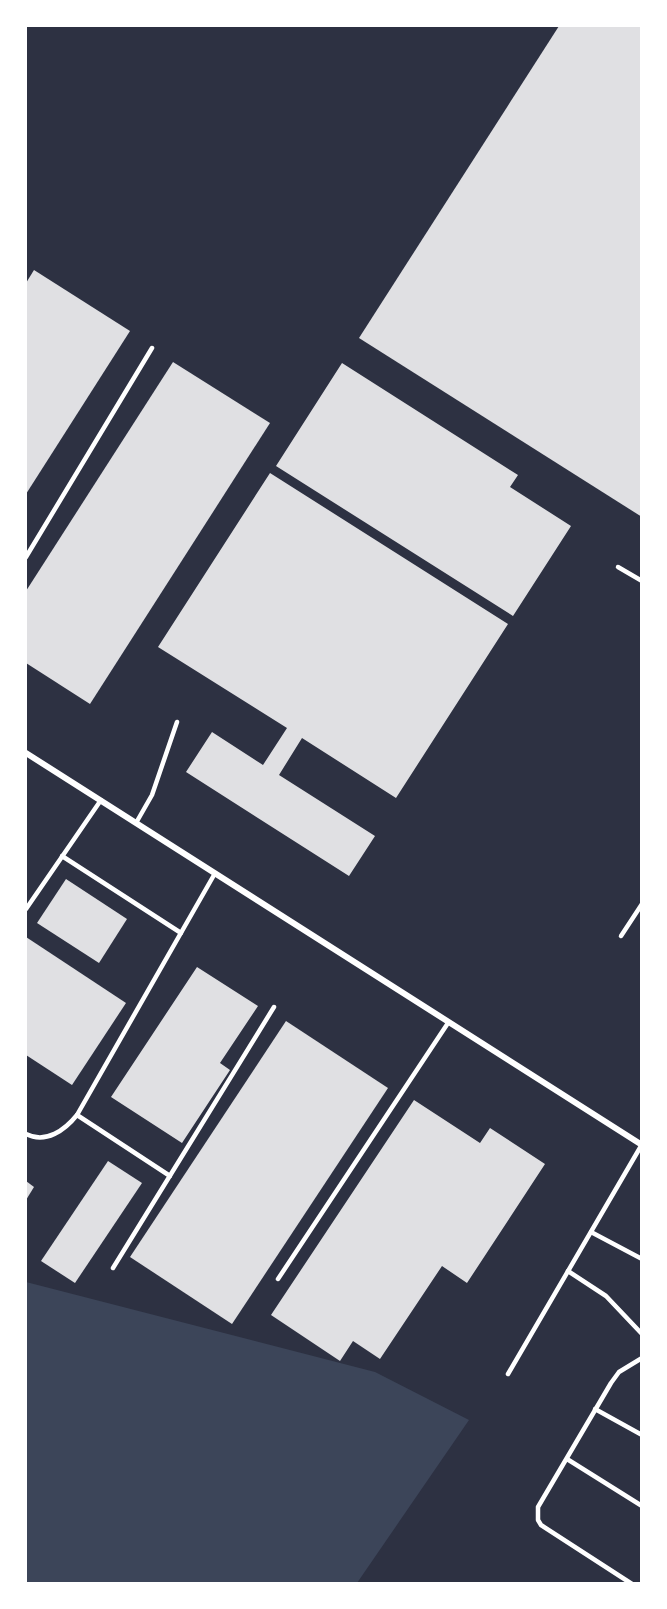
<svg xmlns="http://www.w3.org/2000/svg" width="667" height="1609" viewBox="0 0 667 1609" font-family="'PT Sans',sans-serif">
<rect width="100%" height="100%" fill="#2d3142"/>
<path fill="#3c4559" d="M26,1282l349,90 94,48 -112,163h-331z"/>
<g fill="#e0e0e3">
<path d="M559,26h83v491l-283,-179z"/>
<path d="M34,270l96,61 -104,163v-211z"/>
<path d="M173,362l97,61 -180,281 -64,-41v-72z"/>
<path d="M342,363l176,112 -8,12 61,39 -58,90 -237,-150z"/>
<path d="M270,473l238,151 -112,174 -94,-60 -23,37 96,61 -26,40 -163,-104 26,-40 51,33 24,-37 -129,-81z"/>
<path d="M66,879l61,40 -28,44 -62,-40z"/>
<path d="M26,937l100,66 -54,82 -46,-30z"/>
<path d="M197,967l61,39 -38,57 10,7 -48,73 -71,-46z"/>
<path d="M286,1021l102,67 -156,236 -102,-67z"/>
<path d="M414,1100l66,43 10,-15 55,36 -78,119 -25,-17 -62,93 -27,-18 -13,20 -69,-46z"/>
<path d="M108,1161l34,22 -67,100 -34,-22z"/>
<path d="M26,1181l8,6 -8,13z"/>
</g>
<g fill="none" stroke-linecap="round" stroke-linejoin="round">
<g stroke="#fff" stroke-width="4.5">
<path d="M26,557l126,-209"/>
<path d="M618,567l24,14"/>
<path d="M136,823l16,-28 25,-73"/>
<path d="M62,856l119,77"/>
<path d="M26,909l75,-109"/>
<path d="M621,936l21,-32"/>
<path d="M77,1115l93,61"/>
<path d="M26,1134c20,10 39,-4 51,-19l137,-240"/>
<path d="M591,1232l51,27"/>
<path d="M113,1268l161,-261"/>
<path d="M568,1271l38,25 36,38"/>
<path d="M278,1279l170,-256"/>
<path d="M508,1374l133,-228"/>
<path d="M595,1409l47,26"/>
<path d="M567,1459l75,47"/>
<path d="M632,1584l-91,-59 -3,-5v-13l73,-124 8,-11 23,-14"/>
</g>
<path stroke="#fff" stroke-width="6" d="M26,753l616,392"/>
</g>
<rect width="667" height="1609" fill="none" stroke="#ffffff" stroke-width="54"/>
</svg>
